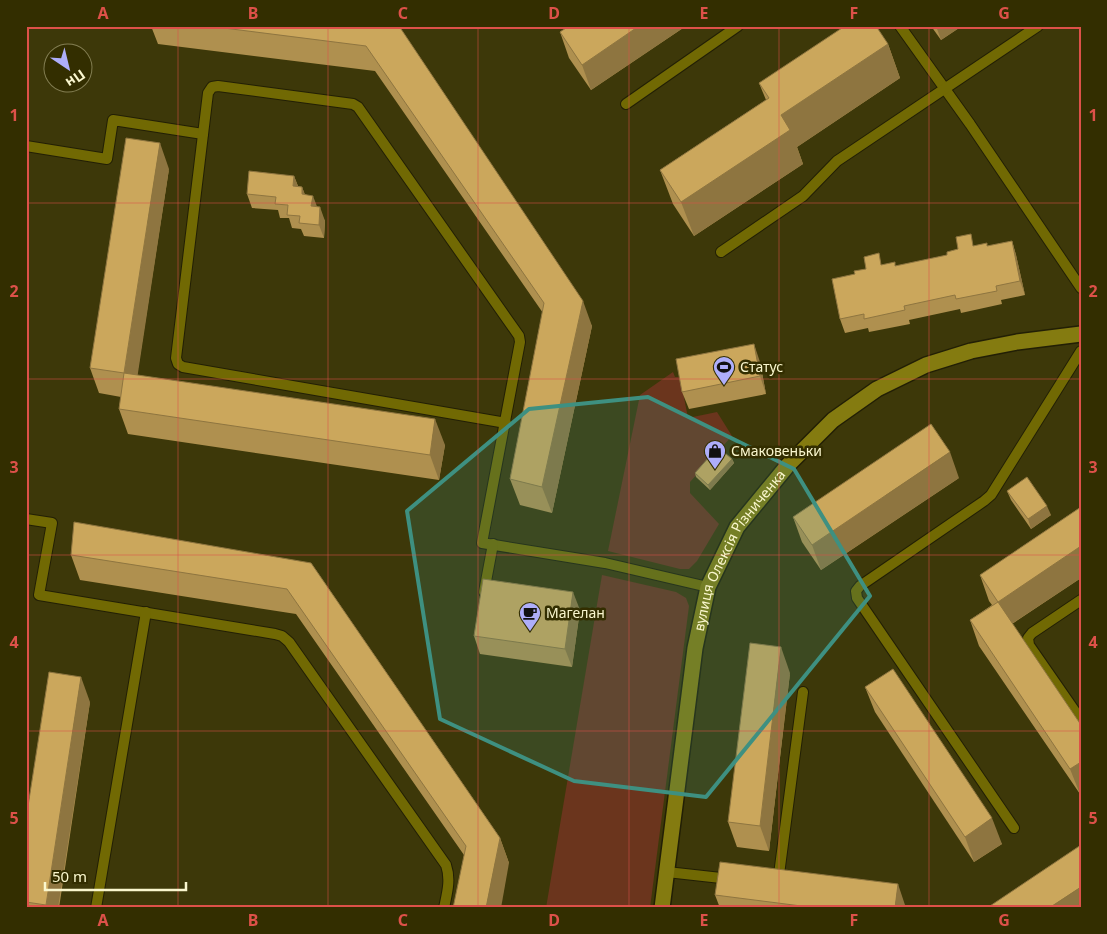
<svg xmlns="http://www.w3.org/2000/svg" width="1107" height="934" viewBox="0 0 1107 934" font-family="'Noto Sans',sans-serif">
<rect width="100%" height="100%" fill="#3d3809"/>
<g fill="#6b351d">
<path d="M673,372l2,5h5l8,41 29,-6 15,24 -42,46v11l29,31 -22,37 -8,8h-9l-72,-18 32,-156z"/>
<path d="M602,575l74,17 10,6 3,8 -39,302h-104z"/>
</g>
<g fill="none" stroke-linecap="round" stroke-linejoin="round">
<g stroke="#221f05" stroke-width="12">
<g id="lane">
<path d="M900,26l70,98 111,164"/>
<path d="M626,104l112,-78"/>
<path d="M26,146l81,13 6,-39 90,14"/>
<path d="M721,252l82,-56 34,-35 201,-135"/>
<path d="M506,423l-323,-56 -5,-3 -2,-6 32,-265 4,-6 6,-1 135,18 5,3 161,229 1,6 -38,201 123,20 103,24"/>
<path d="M26,519l26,4 -13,72 236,39 7,2 7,6 157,223c5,15 1,28 -2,43"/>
<path d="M484,592l9,-48"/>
<path d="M1081,600l-49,33 -4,5 1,7 52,75"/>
<path d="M1014,828l-157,-230 -1,-7 4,-5 124,-85 7,-6 90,-144"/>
<path d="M667,872l63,7"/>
<path d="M778,882l25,-190"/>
<path d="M96,908l50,-296"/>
</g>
</g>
<g stroke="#221f05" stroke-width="18">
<g id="secondary">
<path id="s1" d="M662,908l33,-260 13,-61 29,-60 51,-62 45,-45 44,-31 49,-24 45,-14 46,-9 64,-8"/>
</g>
</g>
<use href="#lane" stroke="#716903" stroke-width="10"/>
<use href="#secondary" stroke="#847b10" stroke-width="15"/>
</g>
<g fill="#af904f">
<path d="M151,26h248l193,300 -40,187 -32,-8 -10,-26 33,-166 -168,-242 -217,-27z"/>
<path d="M569,26h117l-95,64 -22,-32 -9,-26z"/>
<path d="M931,26h31l-21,14z"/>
<path d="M888,44l12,34 -103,69 6,17 -109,72 -21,-32 -13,-34 106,-70 -7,-17z"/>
<path d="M169,169l-32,206 308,70 -6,35 -311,-46 -9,-25 2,-12 -22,-4 -9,-25z"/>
<path d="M294,176l4,10 4,1 3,8 12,12 8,14 -1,17 -20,-2 -3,-7 -9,-1 -3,-10h-9l-2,-8 -26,-2 -5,-14z"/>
<path d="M1012,241l4,14 9,40 -24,5 1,4 -41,9 -1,-4 -51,11 1,4 -41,8 -1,-4 -23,5 -5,-14 15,-45 28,-9 13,1 51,-11 28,-9h13z"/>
<path d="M760,362l6,32 -77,15 -7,-17z"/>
<path d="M732,459l2,4 -24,27 -14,-13 -1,-4z"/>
<path d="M959,478l-138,92 -19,-28 -9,-25z"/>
<path d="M1007,491l44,24 -20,14 -20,-29z"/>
<path d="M1081,507v71l-69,46 69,101 -1,69 -101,-148 -9,-26 22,-15 -3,-4 -9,-26z"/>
<path d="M71,555l240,8 189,275 9,25 -45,-8 -168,-241 -216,-34z"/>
<path d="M580,610l-8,57 -92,-13 -6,-18z"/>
<path d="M790,673l-21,178 -32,-4 -9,-25z"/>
<path d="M865,687l137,157 -28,18 -99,-150z"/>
<path d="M90,702l-31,206h-33v-89z"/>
<path d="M715,895l191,13h-186z"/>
</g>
<g fill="#8e7540">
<path d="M639,26h47l-95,64 -9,-25z"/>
<path d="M936,26h26l-21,14z"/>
<path d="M888,44l12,34 -103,69 6,17 -109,72 -13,-34 100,-87z"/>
<path d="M160,143l9,26 -35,230 -10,-26z"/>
<path d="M294,176l5,13 -6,-3z"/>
<path d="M302,187l5,13 -5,-6z"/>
<path d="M313,196l5,13 -7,-3z"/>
<path d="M320,207l5,14 -1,17 -5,-13z"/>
<path d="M1012,241l4,14 9,40 -5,-14z"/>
<path d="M583,301l9,25 -40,187 -10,-26z"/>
<path d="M754,344l6,18 6,32 -6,-18z"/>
<path d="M435,419l10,26 -6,35 -9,-25z"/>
<path d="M950,452l9,26 -138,92 -9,-25z"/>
<path d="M732,459l2,4 -24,27 -2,-5z"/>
<path d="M1047,506l4,9 -20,14 -3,-10z"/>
<path d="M1081,546v32l-74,49 -9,-25z"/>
<path d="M573,592l7,18 -8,57 -7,-18z"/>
<path d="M781,647l9,26 -21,178 -9,-25z"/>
<path d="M81,677l9,25 -32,206h-11l-1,-3z"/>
<path d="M1081,762v31l-1,1 -10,-25z"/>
<path d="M992,818l10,26 -28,18 -9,-25z"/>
<path d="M500,838l9,25 -8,45h-15z"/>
<path d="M898,884l8,24h-11z"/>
<path d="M1081,887v21h-32z"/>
</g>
<g fill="#cba75c" stroke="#8e7540">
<path d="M208,26h191l184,275 -41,186 -32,-8 34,-176 -178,-257z"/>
<path d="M569,26h70l-57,39 -22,-33z"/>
<path d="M845,26h31l12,18 -107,71 9,15 -109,72 -21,-32 109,-72 -10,-15z"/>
<path d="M126,138l34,5 -36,230 -34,-5z"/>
<path d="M249,171l45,5 -1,10 9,1v7l11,2 -2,10 9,1 -1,18 -20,-2 1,-7 -13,-1 1,-10 -13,-1 1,-7 -29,-3z"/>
<path d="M971,234l2,12 14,-3v3l25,-5 8,40 -24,5 1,5 -41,8 -1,-4 -51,11 1,4 -41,9v-5l-24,5 -8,-40 23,-5 -1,-3 12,-2 -2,-12 15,-4 2,12 14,-3v4l52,-11v-3l11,-3 -2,-12z"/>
<path d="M754,344l6,32 -78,16 -6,-33z"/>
<path d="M124,373l311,46 -5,36 -311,-46z"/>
<path d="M931,424l19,28 -138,93 -19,-28z"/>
<path d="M718,447l14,12 -24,26 -13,-12z"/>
<path d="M1027,477l20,29 -19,13 -21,-28z"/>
<path d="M1081,507v39l-83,56 -18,-27z"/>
<path d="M74,522l237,41 189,275 -14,70h-33l13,-62 -179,-257 -216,-34z"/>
<path d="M483,579l90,13 -8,57 -91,-13z"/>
<path d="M998,602l83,123v37l-11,7 -100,-149z"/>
<path d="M750,643l31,4 -21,179 -32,-4z"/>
<path d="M893,669l99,149 -27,19 -100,-150z"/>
<path d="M49,672l32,5 -35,228 -20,-3v-83z"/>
<path d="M1081,845v42l-32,21h-62z"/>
<path d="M720,862l178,22 -3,24h-78l-102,-13z"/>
</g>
<path fill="#3e9081" fill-opacity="0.2" stroke="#3e9081" stroke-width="4" stroke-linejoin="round" d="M648,397l146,72 76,127 -164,201 -132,-16 -134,-62 -33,-208 122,-102z"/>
<path fill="none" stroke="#dd5149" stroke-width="1" stroke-opacity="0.55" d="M178,26v882M328,26v882M478,26v882M629,26v882M779,26v882M929,26v882M26,203h1055M26,379h1055M26,555h1055M26,731h1055"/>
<defs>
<g id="stadium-pin" transform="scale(1.125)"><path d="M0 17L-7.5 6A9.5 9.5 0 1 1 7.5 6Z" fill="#aeaefa" stroke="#332e00"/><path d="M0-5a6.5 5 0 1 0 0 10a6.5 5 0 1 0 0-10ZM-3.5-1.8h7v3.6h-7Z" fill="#111"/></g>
<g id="shop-pin" transform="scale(1.125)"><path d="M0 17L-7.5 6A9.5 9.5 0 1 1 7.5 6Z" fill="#aeaefa" stroke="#332e00"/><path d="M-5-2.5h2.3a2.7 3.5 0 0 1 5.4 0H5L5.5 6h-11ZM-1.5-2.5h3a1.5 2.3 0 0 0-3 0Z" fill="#111"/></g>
<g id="cafe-pin" transform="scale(1.125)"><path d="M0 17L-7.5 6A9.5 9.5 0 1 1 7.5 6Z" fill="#aeaefa" stroke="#332e00"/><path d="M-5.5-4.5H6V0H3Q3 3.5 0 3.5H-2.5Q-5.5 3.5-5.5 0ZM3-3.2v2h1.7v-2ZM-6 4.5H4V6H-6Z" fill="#111"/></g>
</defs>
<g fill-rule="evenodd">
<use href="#stadium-pin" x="724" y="367"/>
<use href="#shop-pin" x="715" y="451"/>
<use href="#cafe-pin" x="530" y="613"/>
</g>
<g text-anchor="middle" stroke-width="5" stroke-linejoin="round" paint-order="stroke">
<g font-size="14" fill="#faf7ce" stroke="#332e00" text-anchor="start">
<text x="740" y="372">Статус</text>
<text x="731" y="456">Смаковеньки</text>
<text x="546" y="618">Магелан</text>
</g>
<g font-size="14" fill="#faf7ce" stroke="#332e00">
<text dy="5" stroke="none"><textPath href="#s1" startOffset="371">вулиця Олексія Різниченка</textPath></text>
</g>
</g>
<rect width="1107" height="934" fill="none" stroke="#332e00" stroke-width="55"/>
<g transform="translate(68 68) rotate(145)"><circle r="24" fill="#332e00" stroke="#837e52"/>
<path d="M0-4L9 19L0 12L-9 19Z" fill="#aeaefa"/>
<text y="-8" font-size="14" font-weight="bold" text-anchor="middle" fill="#faf7ce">Пн</text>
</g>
<path d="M45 882v8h141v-8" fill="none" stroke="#faf7ce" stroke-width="2.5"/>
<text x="52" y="882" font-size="15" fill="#faf7ce" stroke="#332e00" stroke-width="4" paint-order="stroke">50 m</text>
<rect x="28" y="28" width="1052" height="878" fill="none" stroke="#dd5149" stroke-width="2"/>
<g font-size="16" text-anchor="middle" font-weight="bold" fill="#dd5149">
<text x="103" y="19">A</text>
<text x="253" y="19">B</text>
<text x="403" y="19">C</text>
<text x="554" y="19">D</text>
<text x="704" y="19">E</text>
<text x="854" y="19">F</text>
<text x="1004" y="19">G</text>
<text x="14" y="121">1</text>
<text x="1093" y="121">1</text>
<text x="14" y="297">2</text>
<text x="1093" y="297">2</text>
<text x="14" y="473">3</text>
<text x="1093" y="473">3</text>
<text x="14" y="648">4</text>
<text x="1093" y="648">4</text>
<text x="14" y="824">5</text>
<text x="1093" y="824">5</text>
<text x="103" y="926">A</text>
<text x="253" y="926">B</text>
<text x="403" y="926">C</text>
<text x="554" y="926">D</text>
<text x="704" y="926">E</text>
<text x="854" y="926">F</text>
<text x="1004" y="926">G</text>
</g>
</svg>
